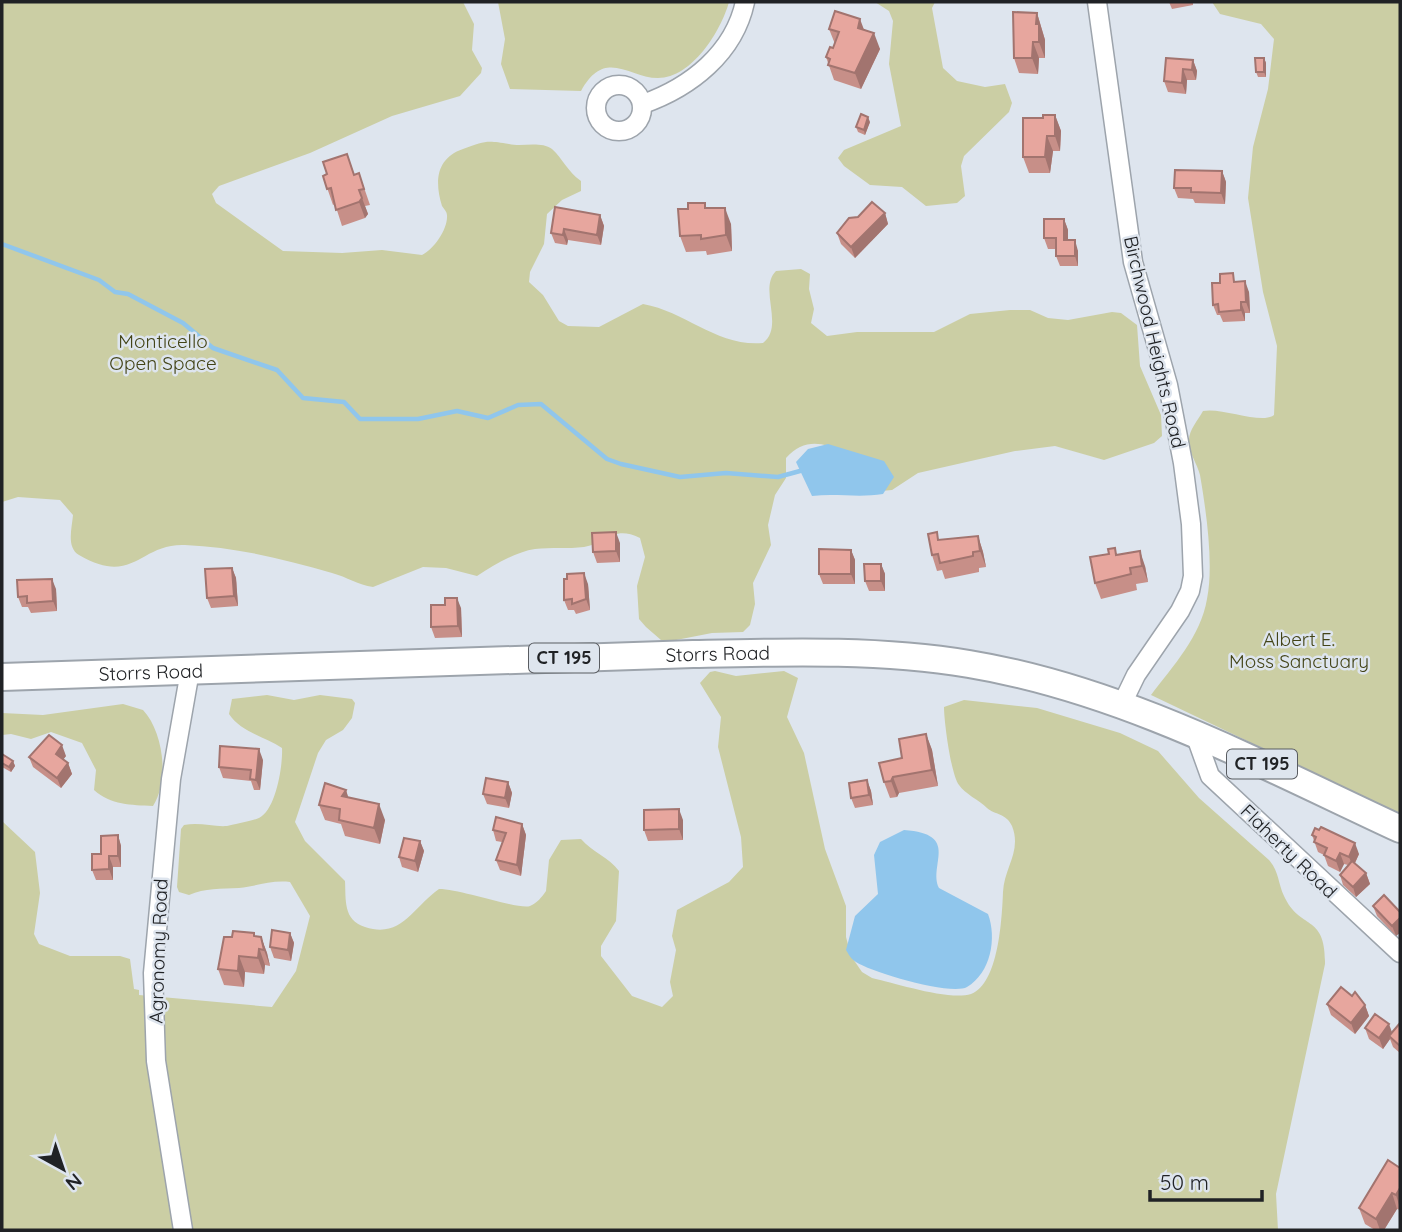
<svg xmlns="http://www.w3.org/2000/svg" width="1402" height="1232" viewBox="0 0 1402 1232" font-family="Quicksand,sans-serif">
<rect width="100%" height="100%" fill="#dee5ee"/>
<g fill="#cbcea4">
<path d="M2,2h461l11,22 -2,26 10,18 -1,5 -21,23 -68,20 -82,37 -91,33 -7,8 4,9 67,48 59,2 40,-3 40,5c12,-6 26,-26 25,-40 0,-3 -3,-6 -5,-9 -8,-26 -5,-48 21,-57 22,-8 23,-9 46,-5 13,3 32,-3 43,5 11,10 15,22 29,32v10l-19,9 -15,14 -3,30 -14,28 -1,10 14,13 16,26 9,5 31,1 44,-23c44,8 74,43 120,39 22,-17 -5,-54 13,-72l25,-2 9,5 -1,15 5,20 -3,14 16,13 30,-4h77l36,-18 40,-4h20l18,8 20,2 44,-8 9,1 16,12 3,41 21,49 1,21 -8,7 -50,17 -49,-14 -40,5 -97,22 -26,17 -11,1 -12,-27c-28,-13 -58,-35 -83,-6v20l-11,17 -7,30 3,20 -18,38 2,21 -5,21 -7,7 -31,1 -41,8 -10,-1 -15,-13 -7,-8 -2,-33 8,-29 -5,-19c-27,-13 -32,5 -56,9 -16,2 -33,0 -49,2 -20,3 -41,16 -58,27l-31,-8 -23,-1 -50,20c-15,-2 -26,-10 -41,-14 -48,-14 -97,-26 -147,-28 -46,-2 -51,42 -106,10 -13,-8 -7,-27 -6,-40l-13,-15 -42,-3 -16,5z"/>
<path d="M498,2h231c-8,29 -37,76 -71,76 -29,0 -53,-31 -77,13l-71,-2 -9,-25 4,-25z"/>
<path d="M875,2h60l-3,6 11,60 14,13 28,6 20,-3 7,19 -3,9 -45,44 -3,10 4,30 -8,7 -31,3 -24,-19 -32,-2 -26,-19 -6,-8 6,-8 57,-24 -12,-62 4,-43 -4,-10z"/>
<path d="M1212,2h188v812l-249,-119c22,-29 50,-59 56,-96 7,-35 -1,-89 -7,-124 -3,-12 -12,-23 -11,-35 0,-10 9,-20 14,-29 19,-4 59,14 71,4l3,-69 -14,-54 -15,-94 5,-51 15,-58 6,-50 -13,-15 -41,-10z"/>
<path d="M715,671l21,5 48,-5 14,7 -11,39 17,36 21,96 21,57v31l5,19 11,16 10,6c23,5 77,23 99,16 28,-10 31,-77 32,-102 1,-24 19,-41 9,-66 -6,-13 -17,-11 -25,-18 -8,-8 -22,-14 -28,-23 -8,-10 -15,-64 -15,-78l20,-7 73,8 83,25 38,18 41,47 70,62c10,11 9,23 15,36 16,35 42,17 41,68l-49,230 2,36h-1276v-409l33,31 5,41 -6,41 5,10 31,12h50l10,3 4,30 5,1v5l133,12 24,-36 14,-55 -20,-34c-19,-2 -32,4 -51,6 -18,1 -34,0 -50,7l-10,-3 -2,-5 4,-58 3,-4c16,-3 29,2 43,1 5,-1 28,-6 32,-8 17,-8 24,-53 23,-70 -17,-11 -41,-16 -53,-34l3,-15 35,-4 27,5 26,-5 32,4 3,4 -3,15 -9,12 -17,10 -8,13 -23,69 10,19 40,40c1,19 -2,39 20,46 37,12 48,-20 74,-38 22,0 80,21 91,17 7,-3 12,-9 16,-15l3,-31 12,-20 20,-1c11,13 28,18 38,32l-3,50 -15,25v10l31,40 30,11 11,-11 -3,-14 6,-32 -4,-14 5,-26 52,-28 14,-15 -2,-30 -23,-90 3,-30 -21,-34 10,-11z"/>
<path d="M123,704l20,6c20,21 27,70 10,96 -22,-1 -42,-1 -59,-16l2,-20 -14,-27 -31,-11 -20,7 -20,-5 -9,1v-22l41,2z"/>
</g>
<g fill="#90c6ec">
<path d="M828,444l56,17 10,16 -11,17c-25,4 -47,-1 -71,2l-16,-34 12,-13z"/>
<path d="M904,830c57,4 24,35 35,58l49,26c9,24 3,59 -21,73 -16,9 -96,-15 -111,-25 -5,-3 -7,-7 -10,-12l9,-34 23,-22 -4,-39 6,-13z"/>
</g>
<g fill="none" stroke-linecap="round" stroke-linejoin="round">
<path stroke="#90c6ec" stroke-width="4.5" d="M2,244l97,36 16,12 13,2 55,29 30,25 64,22 26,28 41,4 16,17h58l39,-8 31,7 30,-13 23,-1 66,55 14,5 59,13 46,-4 52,4 22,-6"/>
<g stroke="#9da4ac" stroke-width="21">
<g id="street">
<path d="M1097,2l36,260 35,123 15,78 8,61 2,52 -3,15 -10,20 -44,64 -15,31"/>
<circle cx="619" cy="108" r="23"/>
<path d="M643,104c48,-17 91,-51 102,-102"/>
<path d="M1196,737l14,39 190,177"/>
<path d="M183,1230l-27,-169 -3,-88 18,-194 19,-108"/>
</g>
</g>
<g stroke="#9da4ac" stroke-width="30">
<g id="primary">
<path id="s1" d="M2,677l691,-23c92,-2 185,-5 276,10 152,25 293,101 431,165"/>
</g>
</g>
<use href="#street" stroke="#fff" stroke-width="18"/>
<use href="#primary" stroke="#fff" stroke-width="26"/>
</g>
<g fill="#c78f88">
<path d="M1169,2h24v3l-21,4z"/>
<path d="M1037,13l8,27v18h-6l-1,16 -19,-1 -5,-15z"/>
<path d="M829,29l35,1 16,19 -19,40 -27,-9 -8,-23 7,-9 2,-4z"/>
<path d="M1264,58l2,5v14h-8l-2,-5z"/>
<path d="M1193,60l4,11 -1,9h-9l-1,14 -18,-2 -4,-11z"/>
<path d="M1055,115l6,16 -1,20h-7l-3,22h-21l-6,-16 20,-39z"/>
<path d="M870,122l-5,13 -7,-3 -2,-5z"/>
<path d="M1222,171l4,11 -1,22 -30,-1 -2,-4 -15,-1 -4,-10z"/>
<path d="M359,173l11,32 -5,1 3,8 -3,4 -23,8 -7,-22 -2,1 -10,-29 31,-1z"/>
<path d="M707,208l24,16 1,27 -25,4 -1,-4 -20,1 -6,-16z"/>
<path d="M885,213l3,11 -33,34 -14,-14 -4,-11z"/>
<path d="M600,215l4,11 -3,19 -33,-5 -1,5 -12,-2 -4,-10z"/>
<path d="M1064,219l4,11v10l10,11v15h-18l-4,-10v-7h-8l-4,-11z"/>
<path d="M1236,282l13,10 1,21h-5v8l-22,1 -3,-7h-3l-4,-10 7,-22z"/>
<path d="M978,536l5,16 3,15 -7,1v4l-34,7 -3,-9 -5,1 -5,-16 7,-15z"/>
<path d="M620,543v19l-23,1 -4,-11z"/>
<path d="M851,550l4,10v24h-32l-4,-10z"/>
<path d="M1117,555l28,11 3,16 -12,2 1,6 -36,9 -6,-16z"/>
<path d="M881,564l4,10v17h-16l-4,-10z"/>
<path d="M232,568l4,10 2,28 -27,2 -4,-10z"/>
<path d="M588,584l2,26 -14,4 -2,-4h-6l-4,-10z"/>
<path d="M56,589l1,22 -26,2 -3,-6h-6l-4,-10z"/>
<path d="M461,608l1,29 -27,1 -4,-11z"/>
<path d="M926,734l6,16 6,36 -39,7 -2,4 -7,1 -6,-16 18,-24z"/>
<path d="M2,754l11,7 2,5 -4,6 -9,-5z"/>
<path d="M66,756l-3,3 5,4 4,11 -11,14 -28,-21 -4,-10z"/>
<path d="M263,760l-3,30h-6l-3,-9 -28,-3 -4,-11z"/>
<path d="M867,780l4,11 2,14 -18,3 -4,-10z"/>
<path d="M508,782l4,11 -3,15 -22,-4 -4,-10z"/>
<path d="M346,790l2,8 37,22 -5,24 -35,-8 -4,-12 -16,-4 -6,-15z"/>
<path d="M683,820v20l-35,1 -4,-11z"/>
<path d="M522,824l4,11 -5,41 -21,-6 -4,-10 6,-18 -6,-1 -3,-11z"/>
<path d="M118,835l3,11v21h-8v13h-17l-4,-10 9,-16z"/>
<path d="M1312,835l47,19 -4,9 11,10 4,11 -14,13 -13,-12 -3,-10 8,-10 -4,-1 -4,8 -12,-6 -4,-11 -6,-3z"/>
<path d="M420,841l4,10 -6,21 -16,-5 -3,-10z"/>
<path d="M1384,895l12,41 -19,-20 -4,-10z"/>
<path d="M254,933l1,3 6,1 6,16 3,13 -5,-1 -1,9 -19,-2 -1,15 -20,-2 -6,-16 14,-32z"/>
<path d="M290,933l4,10 -3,18 -17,-3 -4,-11z"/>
<path d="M1327,1004l38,1 4,11 -14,18 -24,-19z"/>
<path d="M1400,1023v30l-7,-6 -3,-8 -7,10 -14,-10 -4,-11 27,5z"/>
<path d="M1400,1168v42l-3,-1 -13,21h-9l-10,-6 -6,-16z"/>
</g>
<g fill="#a2746f">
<path d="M1037,13l8,27v18l-6,-16 -3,-18z"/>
<path d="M860,19l6,16 -8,-7z"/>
<path d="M874,33l6,16 -19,40 -6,-16z"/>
<path d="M1033,42l6,16 -1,16 -6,-16z"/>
<path d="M1264,58l2,5v14l-2,-5z"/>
<path d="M1193,60l4,11 -1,9 -4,-10z"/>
<path d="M1183,69l4,11 -1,14 -4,-11z"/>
<path d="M1055,115l6,16 -1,20 -5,-15z"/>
<path d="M868,117l2,5 -5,13 -1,-5z"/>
<path d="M1047,136l6,15 -3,22 -5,-16z"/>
<path d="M1222,171l4,11 -1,22 -4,-11z"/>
<path d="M359,190l9,24 -3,4 -6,-16z"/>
<path d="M725,208l6,16 1,27 -6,-16z"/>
<path d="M885,213l3,11 -33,34 -4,-11z"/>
<path d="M600,215l4,11 -3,19 -4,-10z"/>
<path d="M1064,219l4,11v21l-4,-11z"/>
<path d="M564,229l4,11 -1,5 -4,-10z"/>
<path d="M1075,240l3,11v15l-3,-10z"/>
<path d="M1245,281l4,11 1,21 -4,-11z"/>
<path d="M1241,302l4,11v8l-4,-11z"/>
<path d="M616,532l4,11v19l-4,-11z"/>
<path d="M978,536l5,16 3,15 -6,-16z"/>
<path d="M851,550l4,10v24l-4,-10z"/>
<path d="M1140,551l5,15 3,16 -6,-16z"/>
<path d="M881,564l4,10v17l-4,-10z"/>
<path d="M232,568l4,10 2,28 -4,-10z"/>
<path d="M584,573l4,11 2,26 -4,-11z"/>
<path d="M52,579l4,10 1,22 -4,-10z"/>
<path d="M457,598l4,10 1,29 -4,-11z"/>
<path d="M926,734l6,16 6,36 -6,-16z"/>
<path d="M62,745l4,11 -6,8 -4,-10z"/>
<path d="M259,749l4,11 -3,30 -4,-10z"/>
<path d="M13,761l2,5 -4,6 -2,-5z"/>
<path d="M68,763l4,11 -11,14 -4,-10z"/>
<path d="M893,777l6,16 -2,4 -6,-16z"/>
<path d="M867,780l4,11 2,14 -4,-10z"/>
<path d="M508,782l4,11 -3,15 -4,-10z"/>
<path d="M346,790l5,16 -9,-10z"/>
<path d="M379,804l6,16 -5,24 -6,-16z"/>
<path d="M679,809l4,11v20l-4,-11z"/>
<path d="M522,824l4,11 -5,41 -4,-11z"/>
<path d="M118,835l3,11v21l-3,-11z"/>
<path d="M420,841l4,10 -6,21 -3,-11z"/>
<path d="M1355,843l4,11 -6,13 -4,-10z"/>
<path d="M1340,853l4,11 -4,8 -4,-11z"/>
<path d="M109,856l4,11v13l-4,-11z"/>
<path d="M1366,873l4,11 -14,13 -3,-10z"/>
<path d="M1400,918v15l-4,3 -4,-10z"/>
<path d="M254,933l11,32 -1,9 -6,-16z"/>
<path d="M290,933l4,10 -3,18 -3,-11z"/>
<path d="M261,937l6,16 3,13 -6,-16z"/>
<path d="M239,956l6,16 -1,15 -6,-16z"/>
<path d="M1365,1005l4,11 -14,18 -4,-11z"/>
<path d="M1389,1024l4,11 -4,1 1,3 -7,10 -4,-11z"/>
<path d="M1400,1188v20l-4,-13z"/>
<path d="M1392,1193l5,16 -13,21h-4l-4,-11z"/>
</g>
<g fill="#e7a69e" stroke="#a2746f" stroke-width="2">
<path d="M835,11l25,8 -2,9 16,5 -19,40 -27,-8 2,-6 -4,-2 4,-10 3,1 6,-16 -10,-3z"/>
<path d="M1013,12l24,1 -1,11h3v18h-6l-1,16h-18z"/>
<path d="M1166,58l27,2 -1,10 -9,-1 -1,14 -18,-2z"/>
<path d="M1255,58h9v14h-8z"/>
<path d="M861,114l7,3 -4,13 -8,-3z"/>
<path d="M1043,115h12v21h-8l-2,21h-22v-39h20z"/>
<path d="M347,154l7,21 5,-2 5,16 -5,1 3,8 -3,4 -23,8 -5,-22 -4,1 -4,-13 4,-2 -4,-12z"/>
<path d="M1175,170l47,1 -1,22 -30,-1v-4h-17z"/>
<path d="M872,202l13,11 -34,34 -14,-14 12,-15 9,-1z"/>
<path d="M688,203h17v5h20l1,27 -25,4v-4l-21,1 -2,-27h10z"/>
<path d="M555,207l45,8 -3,20 -33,-6 -1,6 -12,-2z"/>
<path d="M1044,219h20v21h11v16h-19v-18h-12z"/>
<path d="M1233,273l1,9 11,-1 1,21h-5v8l-22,2 -1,-8 -5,1 -1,-22h8v-9z"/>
<path d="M616,532v19l-23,1 -1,-19z"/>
<path d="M937,532l1,8 40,-4 2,15 -7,1v4l-33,7 -2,-9 -6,1 -4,-21z"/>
<path d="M1115,548l1,7 24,-4 2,15 -12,2 1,6 -36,9 -5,-26 19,-3 -1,-5z"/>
<path d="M819,549l32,1v24h-32z"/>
<path d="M864,564h17v17h-16z"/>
<path d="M232,568l2,28 -27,2 -2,-29z"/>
<path d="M584,573l2,26 -14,5v-5l-8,1v-21h3v-5z"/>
<path d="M52,579l1,22 -26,2v-7l-9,1 -1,-17z"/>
<path d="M445,598h12l1,28 -27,1v-22h14z"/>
<path d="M926,734l6,36 -39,7 -2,4 -7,1 -5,-19 23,-5 -3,-19z"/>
<path d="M49,735l13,10 -6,9 12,9 -11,15 -28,-21z"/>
<path d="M220,746l39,3 -3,31 -6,-1 1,-9 -32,-3z"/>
<path d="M2,754l11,7 -4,6 -7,-4z"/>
<path d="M486,778l22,4 -3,16 -22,-4z"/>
<path d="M867,780l2,15 -18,3 -2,-15z"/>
<path d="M325,783l21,7 -4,6 37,8 -5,24 -35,-8 1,-11 -21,-4z"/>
<path d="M679,809v20l-35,1v-20z"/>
<path d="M496,817l26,7 -5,41 -21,-5 10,-27 -13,-3z"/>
<path d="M1321,827l34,16 -6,14 -9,-4 -4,8 -12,-6 3,-7 -13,-6 2,-5 -4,-2 3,-7 4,2z"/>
<path d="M118,835v21h-9v13l-17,1v-16h9v-18z"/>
<path d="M404,838l16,3 -5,20 -16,-4z"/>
<path d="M1352,861l14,12 -13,14 -13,-12z"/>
<path d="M1384,895l16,17v6l-8,8 -19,-20z"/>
<path d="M272,930l18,3 -2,17 -18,-3z"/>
<path d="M233,931l21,2v3l7,1 3,13 -5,-1 -1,9 -19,-2 -1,15 -20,-2 6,-32h8z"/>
<path d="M1341,987l11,9 3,-4 10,13 -14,18 -24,-19z"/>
<path d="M1375,1014l14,10 -10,14 -14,-10z"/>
<path d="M1400,1023v23l-11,-10z"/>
<path d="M1388,1160l12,8v20l-4,7 -4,-2 -16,26 -17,-11z"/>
</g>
<g text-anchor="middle" stroke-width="5" stroke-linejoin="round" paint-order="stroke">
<g fill="#dee5ee" stroke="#595c61" stroke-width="2">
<rect x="529" y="643.5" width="70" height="29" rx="5"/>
<rect x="1227" y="749.5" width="70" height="29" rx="5"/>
</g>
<g font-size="18" font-weight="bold" fill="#202225">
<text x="564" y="664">CT 195</text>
<text x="1262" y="770">CT 195</text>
</g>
<g font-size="19" fill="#434417" stroke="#dee5ee">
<text x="163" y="348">Monticello<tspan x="163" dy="22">Open Space</tspan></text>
<text x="1299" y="646">Albert E.<tspan x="1299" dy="22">Moss Sanctuary</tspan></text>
</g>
<g font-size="19" fill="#202225" stroke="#dee5ee">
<text transform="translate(1155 342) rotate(77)" y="7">Birchwood Heights Road</text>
<text dy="7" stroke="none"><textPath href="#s1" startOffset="716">Storrs Road</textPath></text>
<text dy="7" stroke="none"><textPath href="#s1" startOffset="149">Storrs Road</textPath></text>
<text transform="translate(1289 851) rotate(44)" y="7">Flaherty Road</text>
<text transform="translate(158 951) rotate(-88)" y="7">Agronomy Road</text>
</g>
</g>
<rect width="1402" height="1232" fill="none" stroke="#202225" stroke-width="7"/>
<g transform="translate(63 1169) rotate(140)" stroke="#dee5ee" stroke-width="5" paint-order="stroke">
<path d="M0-5L12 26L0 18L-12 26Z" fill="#202225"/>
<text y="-10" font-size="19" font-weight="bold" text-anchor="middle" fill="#202225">N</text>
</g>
<path d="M1150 1190v10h112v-10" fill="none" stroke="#202225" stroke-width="3.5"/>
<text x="1160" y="1190" font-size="21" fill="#202225" stroke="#dee5ee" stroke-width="5" paint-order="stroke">50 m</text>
</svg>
